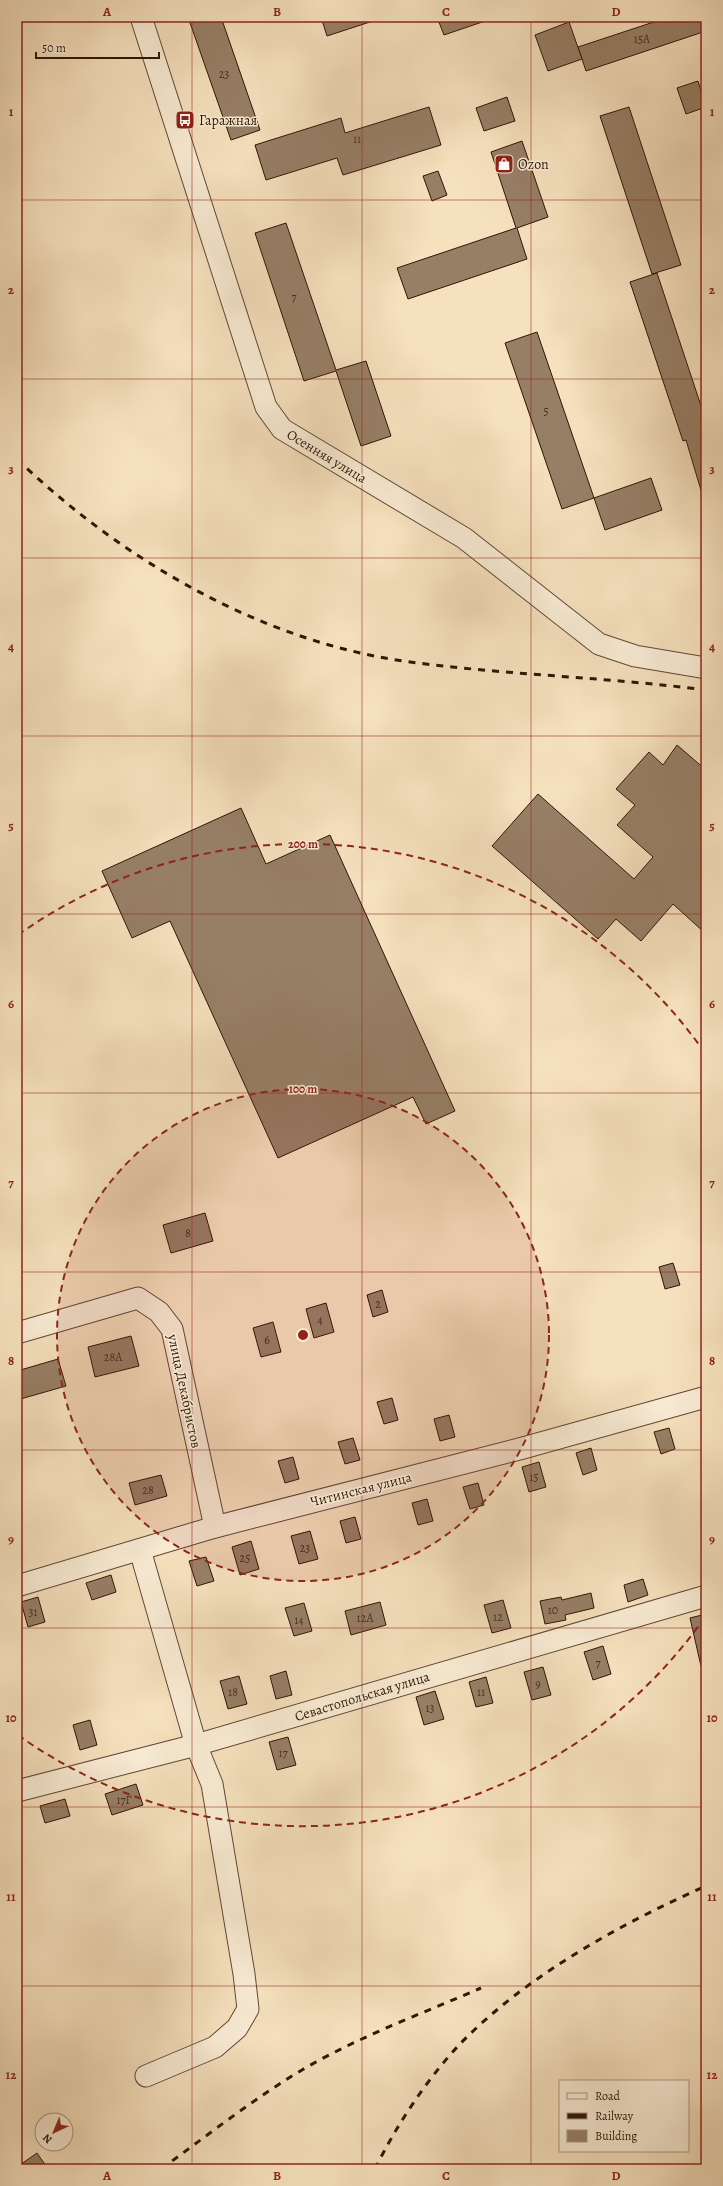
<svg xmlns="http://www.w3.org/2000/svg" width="723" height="2186" viewBox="0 0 723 2186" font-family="Alegreya,serif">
<rect width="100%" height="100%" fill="#f6e1be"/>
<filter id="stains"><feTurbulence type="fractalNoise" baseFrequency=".005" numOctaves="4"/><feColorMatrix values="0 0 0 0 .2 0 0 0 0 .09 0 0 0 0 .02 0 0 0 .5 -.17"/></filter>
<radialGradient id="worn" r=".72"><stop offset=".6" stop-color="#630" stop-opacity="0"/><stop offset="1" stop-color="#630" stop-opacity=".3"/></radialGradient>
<g fill="#977f66" stroke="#301407">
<path d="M188,17h33l39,113 -29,10z"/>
<path d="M321,17h55v3l-49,16z"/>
<path d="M437,17h54v2l-47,16z"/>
<path d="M669,17h37v14l-120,40 -8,-24z"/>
<path d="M569,22l13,37 -34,12 -13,-36z"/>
<path d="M698,81l8,26 -20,7 -9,-26z"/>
<path d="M507,97l8,24 -31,10 -8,-23z"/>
<path d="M429,107l12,38 -98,30 -6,-17 -71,22 -11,-35 86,-27 4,15z"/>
<path d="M629,107l52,158 -29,9 -52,-158z"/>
<path d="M522,141l26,76 -31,11 10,31 -119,40 -11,-31 119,-40 -25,-76z"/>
<path d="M438,171l9,24 -15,6 -9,-25z"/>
<path d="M286,223l50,147 30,-9 25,75 -30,10 -25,-75 -32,10 -49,-148z"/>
<path d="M657,273l49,148v76h-3l-17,-57 -3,1 -53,-159z"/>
<path d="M537,332l57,166 57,-20 11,32 -57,20 -11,-32 -32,11 -57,-166z"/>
<path d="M677,745l29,25v164l-33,-30 -32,37 -25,-22 -18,20 -106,-93 46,-52 96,85 19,-22 -36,-32 18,-20 -19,-16 33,-37 14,13z"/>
<path d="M241,808l25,56 64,-29 125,276 -29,13 -13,-27 -135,61 -108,-237 -38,17 -30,-67z"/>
<path d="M205,1213l8,28 -42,12 -8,-28z"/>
<path d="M673,1263l7,22 -15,4 -6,-22z"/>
<path d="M382,1290l6,22 -15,5 -6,-22z"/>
<path d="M326,1303l8,29 -20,6 -8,-29z"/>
<path d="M273,1322l8,30 -20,5 -8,-29z"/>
<path d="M131,1336l8,30 -44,11 -7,-30z"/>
<path d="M58,1359l8,27 -49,14v-29z"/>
<path d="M392,1398l6,22 -14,4 -7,-22z"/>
<path d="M449,1415l6,22 -15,4 -6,-22z"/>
<path d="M669,1428l6,21 -14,5 -7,-22z"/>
<path d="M353,1438l7,22 -15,4 -7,-22z"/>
<path d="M591,1448l6,22 -14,5 -7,-22z"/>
<path d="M293,1457l6,22 -14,4 -7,-22z"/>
<path d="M539,1462l7,25 -17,5 -7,-25z"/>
<path d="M161,1475l6,21 -32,9 -6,-22z"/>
<path d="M478,1483l6,22 -14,4 -7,-22z"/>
<path d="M427,1499l6,22 -15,4 -6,-22z"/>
<path d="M355,1517l6,22 -15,4 -6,-22z"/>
<path d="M310,1531l8,28 -19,5 -8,-28z"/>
<path d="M251,1541l8,28 -19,6 -8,-28z"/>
<path d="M206,1557l8,24 -17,5 -8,-25z"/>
<path d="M111,1575l5,17 -24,8 -6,-17z"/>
<path d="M643,1579l5,16 -20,7 -4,-17z"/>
<path d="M591,1593l3,15 -29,7 1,5 -21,4 -5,-23 21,-4 1,3z"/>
<path d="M38,1597l7,25 -17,5 -7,-25z"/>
<path d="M503,1600l8,28 -19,5 -8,-28z"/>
<path d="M380,1602l6,23 -35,10 -6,-24z"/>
<path d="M304,1603l8,28 -18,5 -9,-28z"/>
<path d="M706,1614v51l-5,1 -11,-48z"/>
<path d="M603,1646l8,28 -18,6 -9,-28z"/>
<path d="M543,1667l8,28 -19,5 -8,-28z"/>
<path d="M286,1671l6,24 -16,4 -6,-23z"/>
<path d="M239,1676l8,28 -19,5 -8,-28z"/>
<path d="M486,1677l7,26 -17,4 -7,-25z"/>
<path d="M435,1691l9,28 -20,6 -8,-28z"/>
<path d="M90,1720l7,25 -17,5 -7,-25z"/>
<path d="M288,1737l8,28 -19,5 -8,-28z"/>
<path d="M136,1784l7,21 -31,10 -7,-21z"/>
<path d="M65,1799l5,17 -25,7 -5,-17z"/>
<path d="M37,2153l11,16h-31v-2z"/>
</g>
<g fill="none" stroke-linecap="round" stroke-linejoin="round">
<g stroke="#624735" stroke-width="23">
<g id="minor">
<path d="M141,17l125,390 16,22 182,109 135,106 36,12 71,12"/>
<path d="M17,1333l121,-35 21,14 13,17 43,198"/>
<path d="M140,1550l56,195 16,39 32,190 4,35 -11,19 -22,19 -69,29"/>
<path d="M17,1586l198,-59 308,-79 183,-51"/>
<path d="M17,1791l179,-46 510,-149"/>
</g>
</g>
<use href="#minor" stroke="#f9ecd5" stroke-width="21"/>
<g stroke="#301407" stroke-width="3" stroke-dasharray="7 7" stroke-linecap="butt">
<path d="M17,459c104,100 242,181 386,202 101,14 203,16 303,29"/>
<path d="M161,2169c46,-33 92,-70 141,-99 56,-33 119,-56 179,-82"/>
<path d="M375,2169c21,-43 52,-90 85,-125 66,-68 160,-120 246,-158"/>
</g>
</g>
<path fill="none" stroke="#8f2418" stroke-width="1" stroke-opacity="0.55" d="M192,17v2152M362,17v2152M531,17v2152M17,200h689M17,379h689M17,558h689M17,736h689M17,914h689M17,1093h689M17,1272h689M17,1450h689M17,1628h689M17,1807h689M17,1986h689"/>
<circle cx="303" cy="1335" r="246" fill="#8f2418" fill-opacity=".12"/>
<g fill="none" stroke="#8f2418" stroke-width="2" stroke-dasharray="7 5">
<circle cx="303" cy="1335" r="246"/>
<path d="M705 1617A491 491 0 0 1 18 1735M18 935A491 491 0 0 1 705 1053"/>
</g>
<defs>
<g id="bus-square" transform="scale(1)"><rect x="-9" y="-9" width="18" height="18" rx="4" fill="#8f2418" stroke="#f9ecd5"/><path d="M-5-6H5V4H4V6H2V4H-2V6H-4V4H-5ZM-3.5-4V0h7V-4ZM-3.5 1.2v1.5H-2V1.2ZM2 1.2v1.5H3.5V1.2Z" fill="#fff"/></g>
<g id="shop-square" transform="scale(1)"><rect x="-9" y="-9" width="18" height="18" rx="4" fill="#8f2418" stroke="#f9ecd5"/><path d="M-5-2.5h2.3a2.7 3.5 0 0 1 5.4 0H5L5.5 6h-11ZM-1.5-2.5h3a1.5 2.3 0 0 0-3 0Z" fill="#fff"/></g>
</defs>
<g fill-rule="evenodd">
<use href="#bus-square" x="185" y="120"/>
<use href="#shop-square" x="504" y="164"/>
</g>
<g text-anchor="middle" stroke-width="3" stroke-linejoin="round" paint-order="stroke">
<g font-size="12" fill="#4a2f1f">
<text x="642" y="43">15А</text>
<text x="224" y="78">23</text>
<text x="357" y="143">11</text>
<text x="294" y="301">7</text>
<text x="546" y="415">5</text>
<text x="188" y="1237">8</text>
<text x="378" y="1308">2</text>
<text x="320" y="1324">4</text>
<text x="267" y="1344">6</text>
<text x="113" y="1361">28А</text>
<text x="534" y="1481">15</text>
<text x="148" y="1494">28</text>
<text x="305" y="1552">23</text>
<text x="245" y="1562">25</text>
<text x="553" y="1614">10</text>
<text x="33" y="1616">31</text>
<text x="498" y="1621">12</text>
<text x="365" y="1622">12А</text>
<text x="299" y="1624">14</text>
<text x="598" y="1667">7</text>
<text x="538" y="1688">9</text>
<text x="233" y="1696">18</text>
<text x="481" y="1696">11</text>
<text x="430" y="1712">13</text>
<text x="283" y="1757">17</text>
<text x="124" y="1804">17Г</text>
</g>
<g font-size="14" fill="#301407" stroke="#f9ecd5" text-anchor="start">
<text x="199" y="125">Гаражная</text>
<text x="518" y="169">Ozon</text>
</g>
<g font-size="14" fill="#301407" stroke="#f9ecd5">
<text transform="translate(327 456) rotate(31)" y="5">Осенняя улица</text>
<text transform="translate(185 1391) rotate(78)" y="5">улица Декабристов</text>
<text transform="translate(361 1489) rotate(-14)" y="5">Читинская улица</text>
<text transform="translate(362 1696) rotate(-17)" y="5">Севастопольская улица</text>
</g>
</g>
<circle cx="303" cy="1335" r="6" fill="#8f2418" stroke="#f9ecd5" stroke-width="2"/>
<g font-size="12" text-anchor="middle" font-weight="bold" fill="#8f2418" stroke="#f9ecd5" stroke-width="3" stroke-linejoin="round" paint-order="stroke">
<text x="303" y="848">200 m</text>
<text x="303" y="1093">100 m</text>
</g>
<rect width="723" height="2186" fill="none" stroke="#f6e1be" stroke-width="44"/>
<rect x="559" y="2080" width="130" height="72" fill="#f9ecd5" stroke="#a99683"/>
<rect x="567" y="2093" width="20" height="6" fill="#f9ecd5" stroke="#a99683"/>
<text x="595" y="2100" font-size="12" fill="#301407">Road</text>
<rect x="567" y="2113" width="20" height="6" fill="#301407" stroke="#a99683"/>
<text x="595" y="2120" font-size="12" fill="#301407">Railway</text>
<rect x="567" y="2130" width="20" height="12" fill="#977f66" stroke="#a99683"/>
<text x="595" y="2140" font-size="12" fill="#301407">Building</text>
<g transform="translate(54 2132) rotate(224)"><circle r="19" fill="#f9ecd5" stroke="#a99683"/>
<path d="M0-3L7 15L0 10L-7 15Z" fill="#8f2418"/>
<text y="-6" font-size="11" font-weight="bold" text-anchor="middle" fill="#301407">N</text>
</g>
<path d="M36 52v6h123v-6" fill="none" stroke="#301407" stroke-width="2"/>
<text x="42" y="52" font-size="12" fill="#301407" stroke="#f9ecd5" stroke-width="3" paint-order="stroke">50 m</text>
<rect x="22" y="22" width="679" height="2142" fill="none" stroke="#8f2418" stroke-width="1.5"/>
<g font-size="13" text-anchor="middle" font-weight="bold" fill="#8f2418">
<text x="107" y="16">A</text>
<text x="277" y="16">B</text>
<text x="446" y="16">C</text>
<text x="616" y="16">D</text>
<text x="11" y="116">1</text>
<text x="712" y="116">1</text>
<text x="11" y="294">2</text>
<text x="712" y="294">2</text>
<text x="11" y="473">3</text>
<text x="712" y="473">3</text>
<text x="11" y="651">4</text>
<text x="712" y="651">4</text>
<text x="11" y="830">5</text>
<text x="712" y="830">5</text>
<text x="11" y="1008">6</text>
<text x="712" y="1008">6</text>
<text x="11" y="1187">7</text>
<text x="712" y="1187">7</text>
<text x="11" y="1365">8</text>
<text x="712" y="1365">8</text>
<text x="11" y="1544">9</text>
<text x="712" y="1544">9</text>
<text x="11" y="1722">10</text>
<text x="712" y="1722">10</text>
<text x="11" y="1901">11</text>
<text x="712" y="1901">11</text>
<text x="11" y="2079">12</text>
<text x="712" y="2079">12</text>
<text x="107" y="2180">A</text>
<text x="277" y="2180">B</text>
<text x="446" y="2180">C</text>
<text x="616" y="2180">D</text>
</g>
<rect width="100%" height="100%" filter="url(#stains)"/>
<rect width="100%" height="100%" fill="url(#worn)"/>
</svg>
